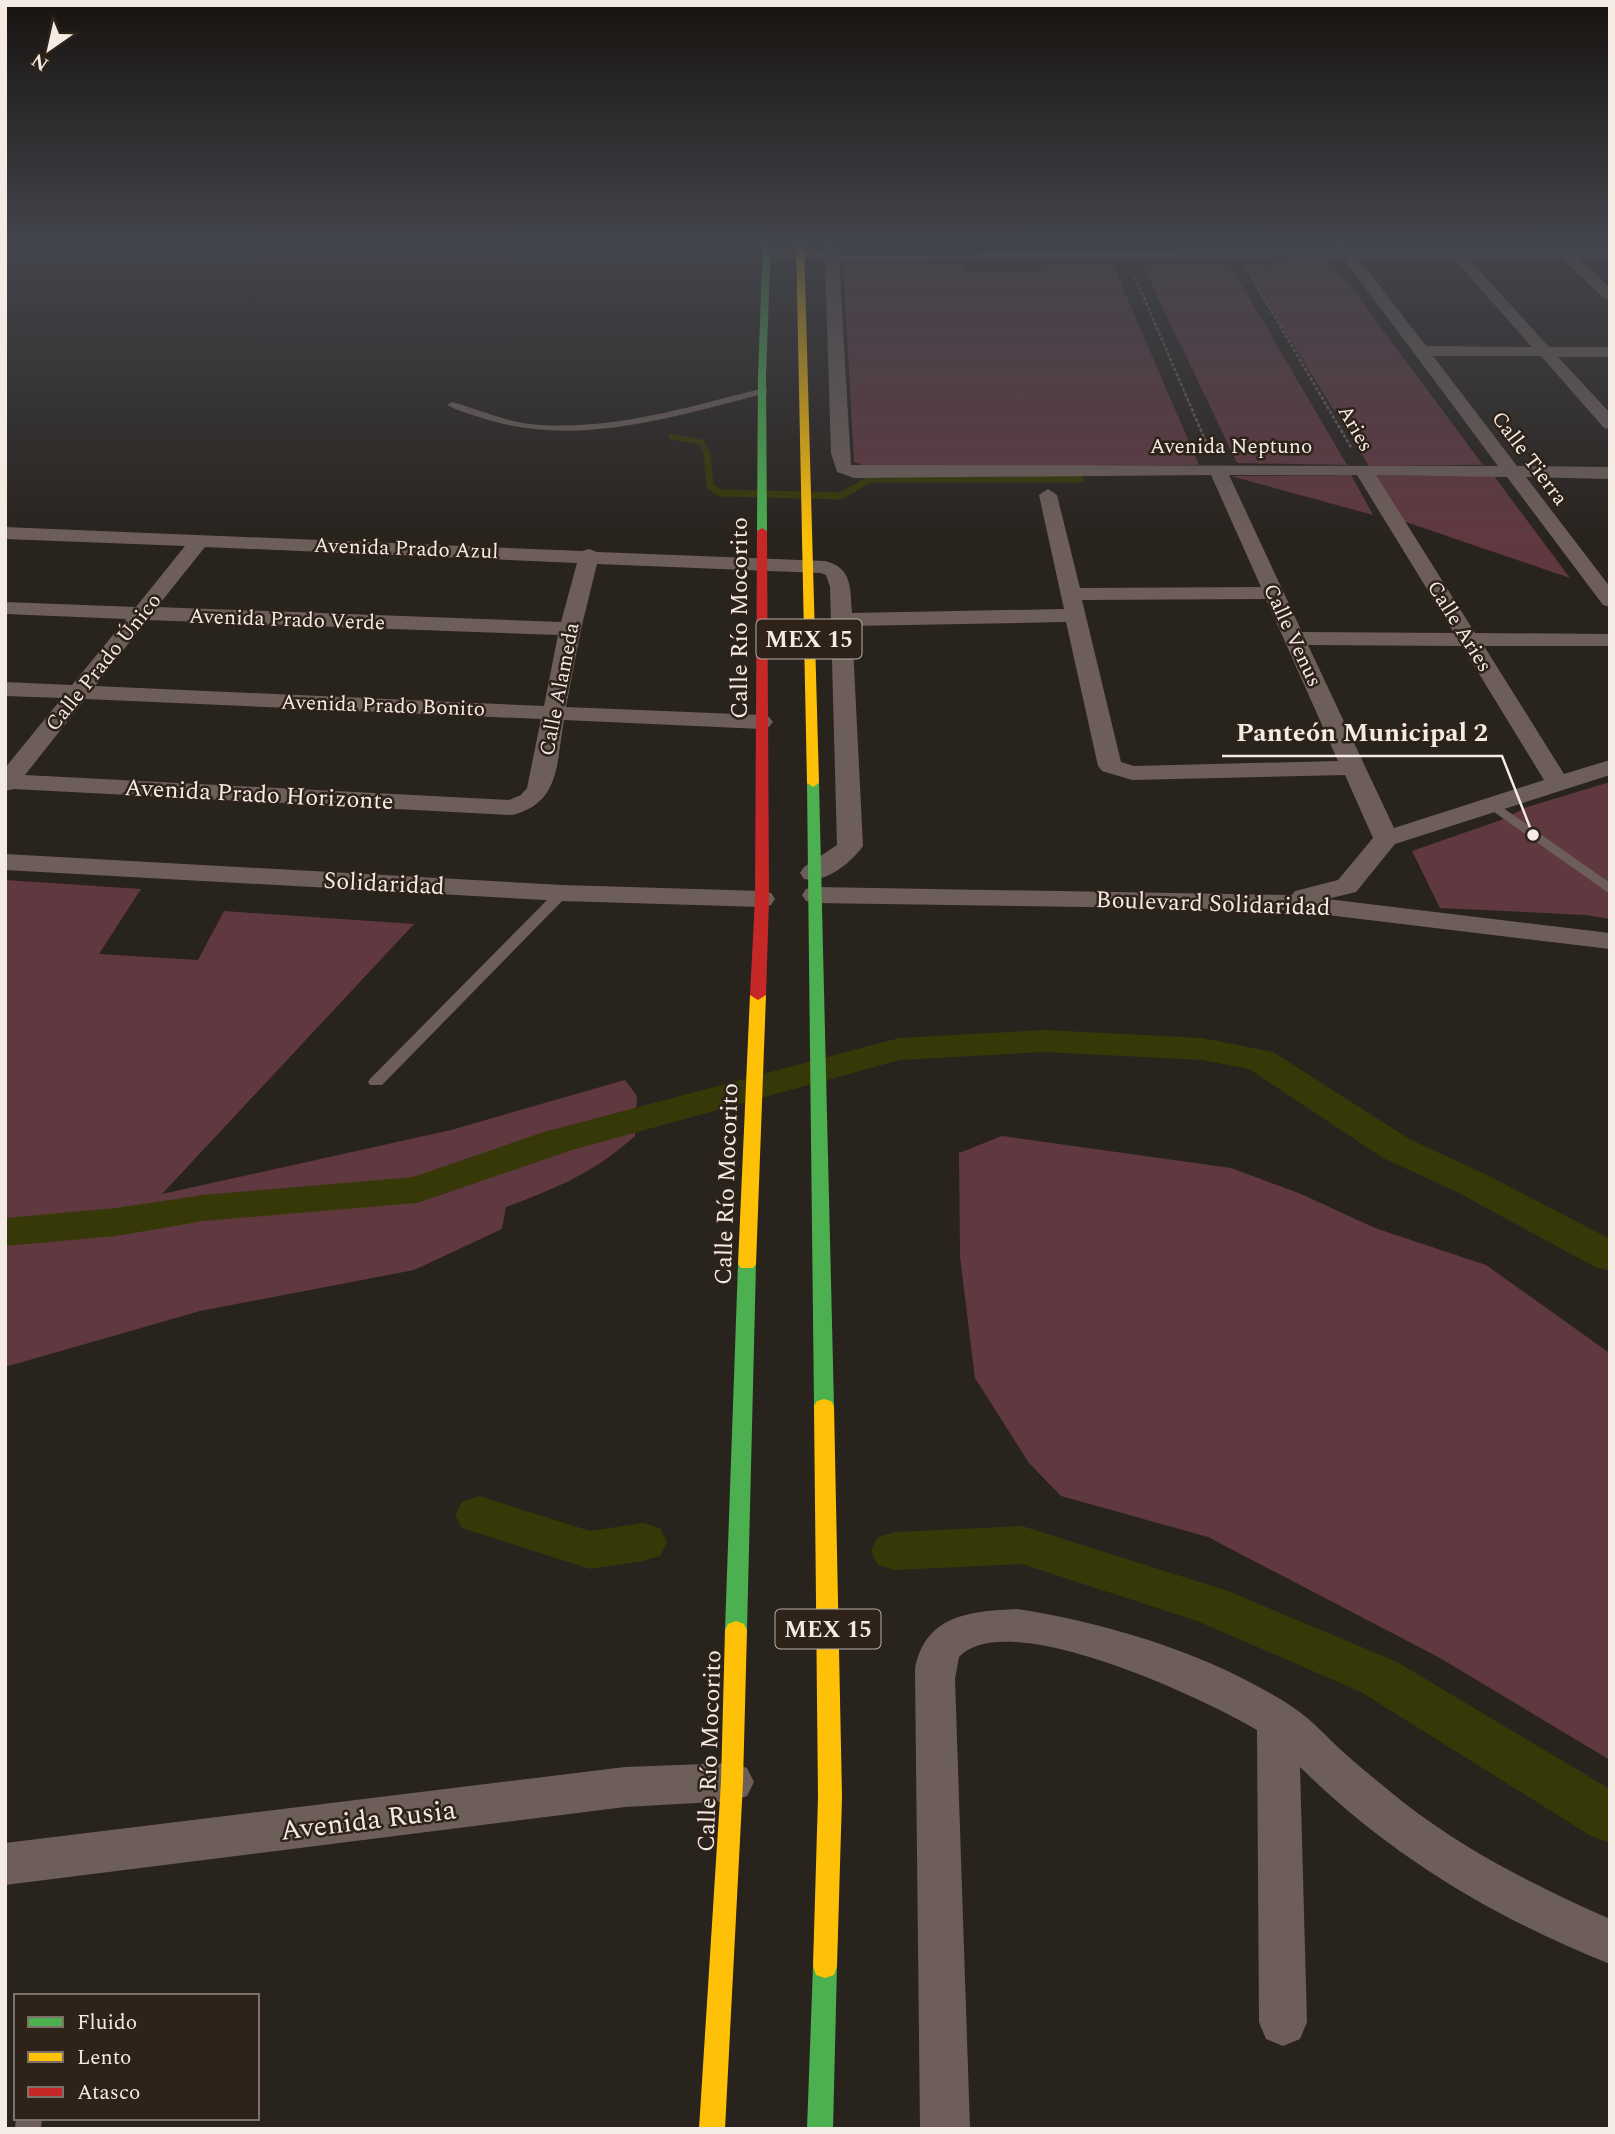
<svg xmlns="http://www.w3.org/2000/svg" width="1615" height="2134" viewBox="0 0 1615 2134" font-family="Spectral,serif">
<rect width="100%" height="100%" fill="#29231e"/>
<g fill="#603840">
<path d="M1331,260l152,205 -114,1 -127,-203z"/>
<path d="M843,262l118,2 4,8h72l9,-9h66l87,202 -328,3 -17,-6z"/>
<path d="M1229,263l118,202 -110,-2 -95,-199z"/>
<path d="M1351,475l22,40 -142,-39z"/>
<path d="M1374,475l120,1 76,102 -167,-57z"/>
<path d="M1610,782v137l-24,-4 -146,-7 -28,-57 89,-31 26,-13z"/>
<path d="M5,880l136,9 -42,65 99,6 26,-49 190,13 -252,270 289,-64 174,-50 12,16 -2,40c-43,38 -76,51 -129,71l-4,22 -88,41 -214,41 -195,56z"/>
<path d="M1002,1136l229,32 70,26 74,34 111,37 122,87 2,408 -170,-102 -232,-121 -147,-41 -32,-33 -54,-85 -15,-121 -1,-104z"/>
</g>
<g fill="none" stroke-linecap="round" stroke-linejoin="round">
<path stroke="#363807" stroke-width="5" d="M671,437l31,5 5,13"/>
<path stroke="#363807" stroke-width="7" d="M707,453l3,33 10,7 121,3 29,-17h210"/>
<g fill="#363807" fill-rule="evenodd">
<path d="M1044,1030l158,8 71,14 138,88 72,33 127,66v32l-15,-4 -140,-76 -72,-33 -134,-89 -47,-9 -158,-8 -144,8 -328,90 -155,53 -214,18 -87,15 -111,10v-28l111,-10 87,-13 210,-18 131,-45 355,-94z"/>
<path d="M479,1496l111,35 53,-8 17,5 7,14 -7,14 -17,5 -53,8 -128,-41 -7,-13 7,-13z"/>
<path d="M1022,1526l206,65 169,71 213,127v54l-19,-7 -230,-144 -164,-71 -175,-57 -127,6 -17,-5 -7,-14 7,-14 17,-5z"/>
</g>
<g stroke="#6a5f5c" stroke-width="2.5" stroke-dasharray="3.5 2" stroke-linecap="butt">
<path d="M1135,277l74,172"/>
<path d="M1252,278l100,171"/>
</g>
<g fill="#6e5e5a" fill-rule="evenodd">
<path d="M828,241l80,1 9,-1 -7,5 -79,-1z"/>
<path d="M764,388l3,1v4c-92,23 -190,56 -285,25 -11,-4 -25,-7 -35,-13l5,-3c26,7 51,19 78,22 79,8 158,-17 234,-36z"/>
<path d="M1492,800l118,83v11l-123,-87v-6z"/>
<path d="M562,889l7,4 -2,3 -185,189h-12l-2,-3 2,-3 187,-189z"/>
<path d="M16,2118h26l-1,11h-26z"/>
</g>
<g fill="#6e5e5a" fill-rule="evenodd">
<path d="M824,241h14l1,11 5,1 494,-2 -5,-7 2,-3h10l7,10 94,-1 -2,-3 7,-4 11,7h91l1,-4 5,-1 9,5h42v8h-32l32,30v12l-5,-1 -44,-41 -92,1 80,88h61v10h-52l52,56v16l-6,-1 -63,-72h-108l84,110 93,1v12l-84,-2 84,110v20l-7,-2 -96,-128 -131,-2 99,158 135,1v12h-126l80,128 46,-14v15l-215,69 -39,48 -29,7 283,34v16l-324,-39 -471,-7 -9,-2 -4,-6 4,-6 9,-2 477,8 3,-4 43,-11 35,-42 -28,-63 -213,5 -30,-9 -4,-5 -32,-144 -214,4 11,220c-12,17 -38,38 -59,33l-4,-6 4,-6 33,-22 -7,-258 -4,-12 -5,-2 -224,-9 -16,65 -15,78 195,8 8,2 4,5 -4,5 -8,2 -197,-9c-8,43 -3,83 -52,95l-498,-26 -9,2v-23l57,-70 -57,-2v-14l67,3 54,-66 -121,-5v-12l131,5 49,-61 -180,-7v-12l577,24 7,-2 8,3 228,9c28,7 25,28 27,52l212,-4 -25,-114 9,-6 9,6 23,93 181,-1 -50,-112 -357,3 -17,-6 -6,-19 -6,-193 -58,-3 -7,-4 7,-4 57,3zM1344,259l154,207 -647,-1 -12,-204zM1359,259h95l78,88 -106,-1zM1229,475h128l97,158 -152,-1zM205,547l372,16 -16,59 -404,-15zM1266,599l72,162 -204,5 -13,-4 -39,-162zM147,620l411,15 -14,71 -449,-20zM1308,645l154,1 82,134 -150,48zM85,699l456,20 -14,69 -6,7 -12,5 -484,-25z"/>
<path d="M5,854l557,31 200,6 9,2 4,6 -4,6 -9,2 -200,-6 -557,-31z"/>
<path d="M1017,1609c92,14 199,47 277,99 18,12 32,28 48,43 19,17 40,34 61,51 64,50 133,84 207,117v45c-116,-46 -221,-109 -310,-197l7,255 -7,17 -17,7 -17,-7 -7,-17 -2,-292c-50,-30 -250,-125 -298,-73l-4,22 15,450h-50l-5,-460c10,-54 55,-58 102,-60z"/>
<path d="M732,1763l15,5 7,14 -7,14 -15,5 -107,6 -620,78v-42l620,-76z"/>
</g>
<g fill="#4caf50" fill-rule="evenodd">
<path d="M763,241h8l-5,134 1,156 -5,3 -5,-3 1,-156z"/>
<path d="M813,779l6,4 15,623 -3,5 -7,2 -7,-2 -3,-5 -7,-623z"/>
<path d="M747,1258l6,2 3,4 -9,366 -3,6 -8,3 -8,-3 -3,-6 13,-366 3,-4z"/>
<path d="M825,1954l9,3 3,9 -4,163h-26l6,-163 3,-9z"/>
</g>
<g fill="#ffc107" fill-rule="evenodd">
<path d="M796,241h8l15,542 -6,4 -6,-4z"/>
<path d="M758,990l8,5 -10,269 -3,4h-12l-3,-4 12,-269z"/>
<path d="M824,1399l7,2 3,5 8,391 -5,169 -3,9 -9,3 -9,-3 -3,-9 5,-169 -4,-391 3,-5z"/>
<path d="M736,1621l8,3 3,6 -4,152 -18,347h-26l22,-347 4,-152 3,-6z"/>
</g>
<path fill="#c62828" fill-rule="evenodd" d="M762,528l5,3 2,368 -3,96 -8,5 -8,-5 5,-96 2,-368z"/>
</g>
<linearGradient id="sky" x2="0" y2="1"><stop stop-color="#171310"/><stop offset="0.45" stop-color="#43454c"/><stop offset="1" stop-color="#43454c" stop-opacity="0"/></linearGradient>
<rect width="1615" height="540" fill="url(#sky)"/>
<g text-anchor="middle" stroke-width="5" stroke-linejoin="round" paint-order="stroke">
<g font-size="21" fill="#f3ebe4" stroke="#2e2219">
<text transform="translate(1356 428) rotate(60)" y="7">Aries</text>
<text x="1231" y="453">Avenida Neptuno</text>
<text transform="translate(1530 458) rotate(53)" y="7">Calle Tierra</text>
<text transform="translate(406 548) rotate(2)" y="7">Avenida Prado Azul</text>
<text transform="translate(287 619) rotate(2)" y="7">Avenida Prado Verde</text>
<text transform="translate(1460 626) rotate(58)" y="7">Calle Aries</text>
<text transform="translate(1293 635) rotate(65)" y="7">Calle Venus</text>
<text transform="translate(103 662) rotate(-51)" y="7">Calle Prado Único</text>
<text transform="translate(559 689) rotate(-79)" y="7">Calle Alameda</text>
<text transform="translate(383 705) rotate(2)" y="7">Avenida Prado Bonito</text>
</g>
<g fill="#2e2219" stroke="#b8afa7" stroke-width="2">
<rect x="756.5" y="619.5" width="105" height="39" rx="5"/>
<rect x="775.5" y="1609.5" width="105" height="39" rx="5"/>
</g>
<g font-size="23" font-weight="bold" fill="#f3ebe4">
<text x="809" y="647">MEX 15</text>
<text x="828" y="1637">MEX 15</text>
</g>
<g font-size="24" fill="#f3ebe4" stroke="#2e2219">
<text transform="translate(739 618) rotate(-90)" y="8">Calle Río Mocorito</text>
<text transform="translate(259 794) rotate(3)" y="8">Avenida Prado Horizonte</text>
<text transform="translate(384 883) rotate(3)" y="8">Solidaridad</text>
<text transform="translate(1213 903) rotate(2)" y="8">Boulevard Solidaridad</text>
<text transform="translate(726 1184) rotate(-88)" y="8">Calle Río Mocorito</text>
<text transform="translate(709 1751) rotate(-88)" y="8">Calle Río Mocorito</text>
</g>
<g font-size="28" fill="#f3ebe4" stroke="#2e2219">
<text transform="translate(368 1819) rotate(-7)" y="10">Avenida Rusia</text>
</g>
</g>
<path fill="none" stroke="#f3ebe4" stroke-width="2.5" d="M1533 835L1502 756H1222"/>
<circle fill="#f3ebe4" stroke="#2e2219" stroke-width="2.5" cx="1533" cy="835" r="7"/>
<g font-size="26" text-anchor="middle" font-weight="bold" fill="#f3ebe4" stroke="#2e2219" stroke-width="5" stroke-linejoin="round" paint-order="stroke">
<text x="1362" y="741">Panteón Municipal 2</text>
</g>
<rect width="1615" height="2134" fill="none" stroke="#f3ebe4" stroke-width="14"/>
<rect x="14" y="1994" width="245" height="126" fill="#2e2219" stroke="#7d726a" stroke-width="2"/>
<rect x="28" y="2017" width="35" height="10" fill="#4caf50" stroke="#7d726a" stroke-width="2"/>
<text x="77" y="2029" font-size="21" fill="#f3ebe4">Fluido</text>
<rect x="28" y="2052" width="35" height="10" fill="#ffc107" stroke="#7d726a" stroke-width="2"/>
<text x="77" y="2064" font-size="21" fill="#f3ebe4">Lento</text>
<rect x="28" y="2087" width="35" height="10" fill="#c62828" stroke="#7d726a" stroke-width="2"/>
<text x="77" y="2099" font-size="21" fill="#f3ebe4">Atasco</text>
<g transform="translate(49 49) rotate(214)" stroke="#2e2219" stroke-width="5" paint-order="stroke">
<path d="M0-5L12 26L0 18L-12 26Z" fill="#f3ebe4"/>
<text y="-10" font-size="19" font-weight="bold" text-anchor="middle" fill="#f3ebe4">N</text>
</g>
</svg>
